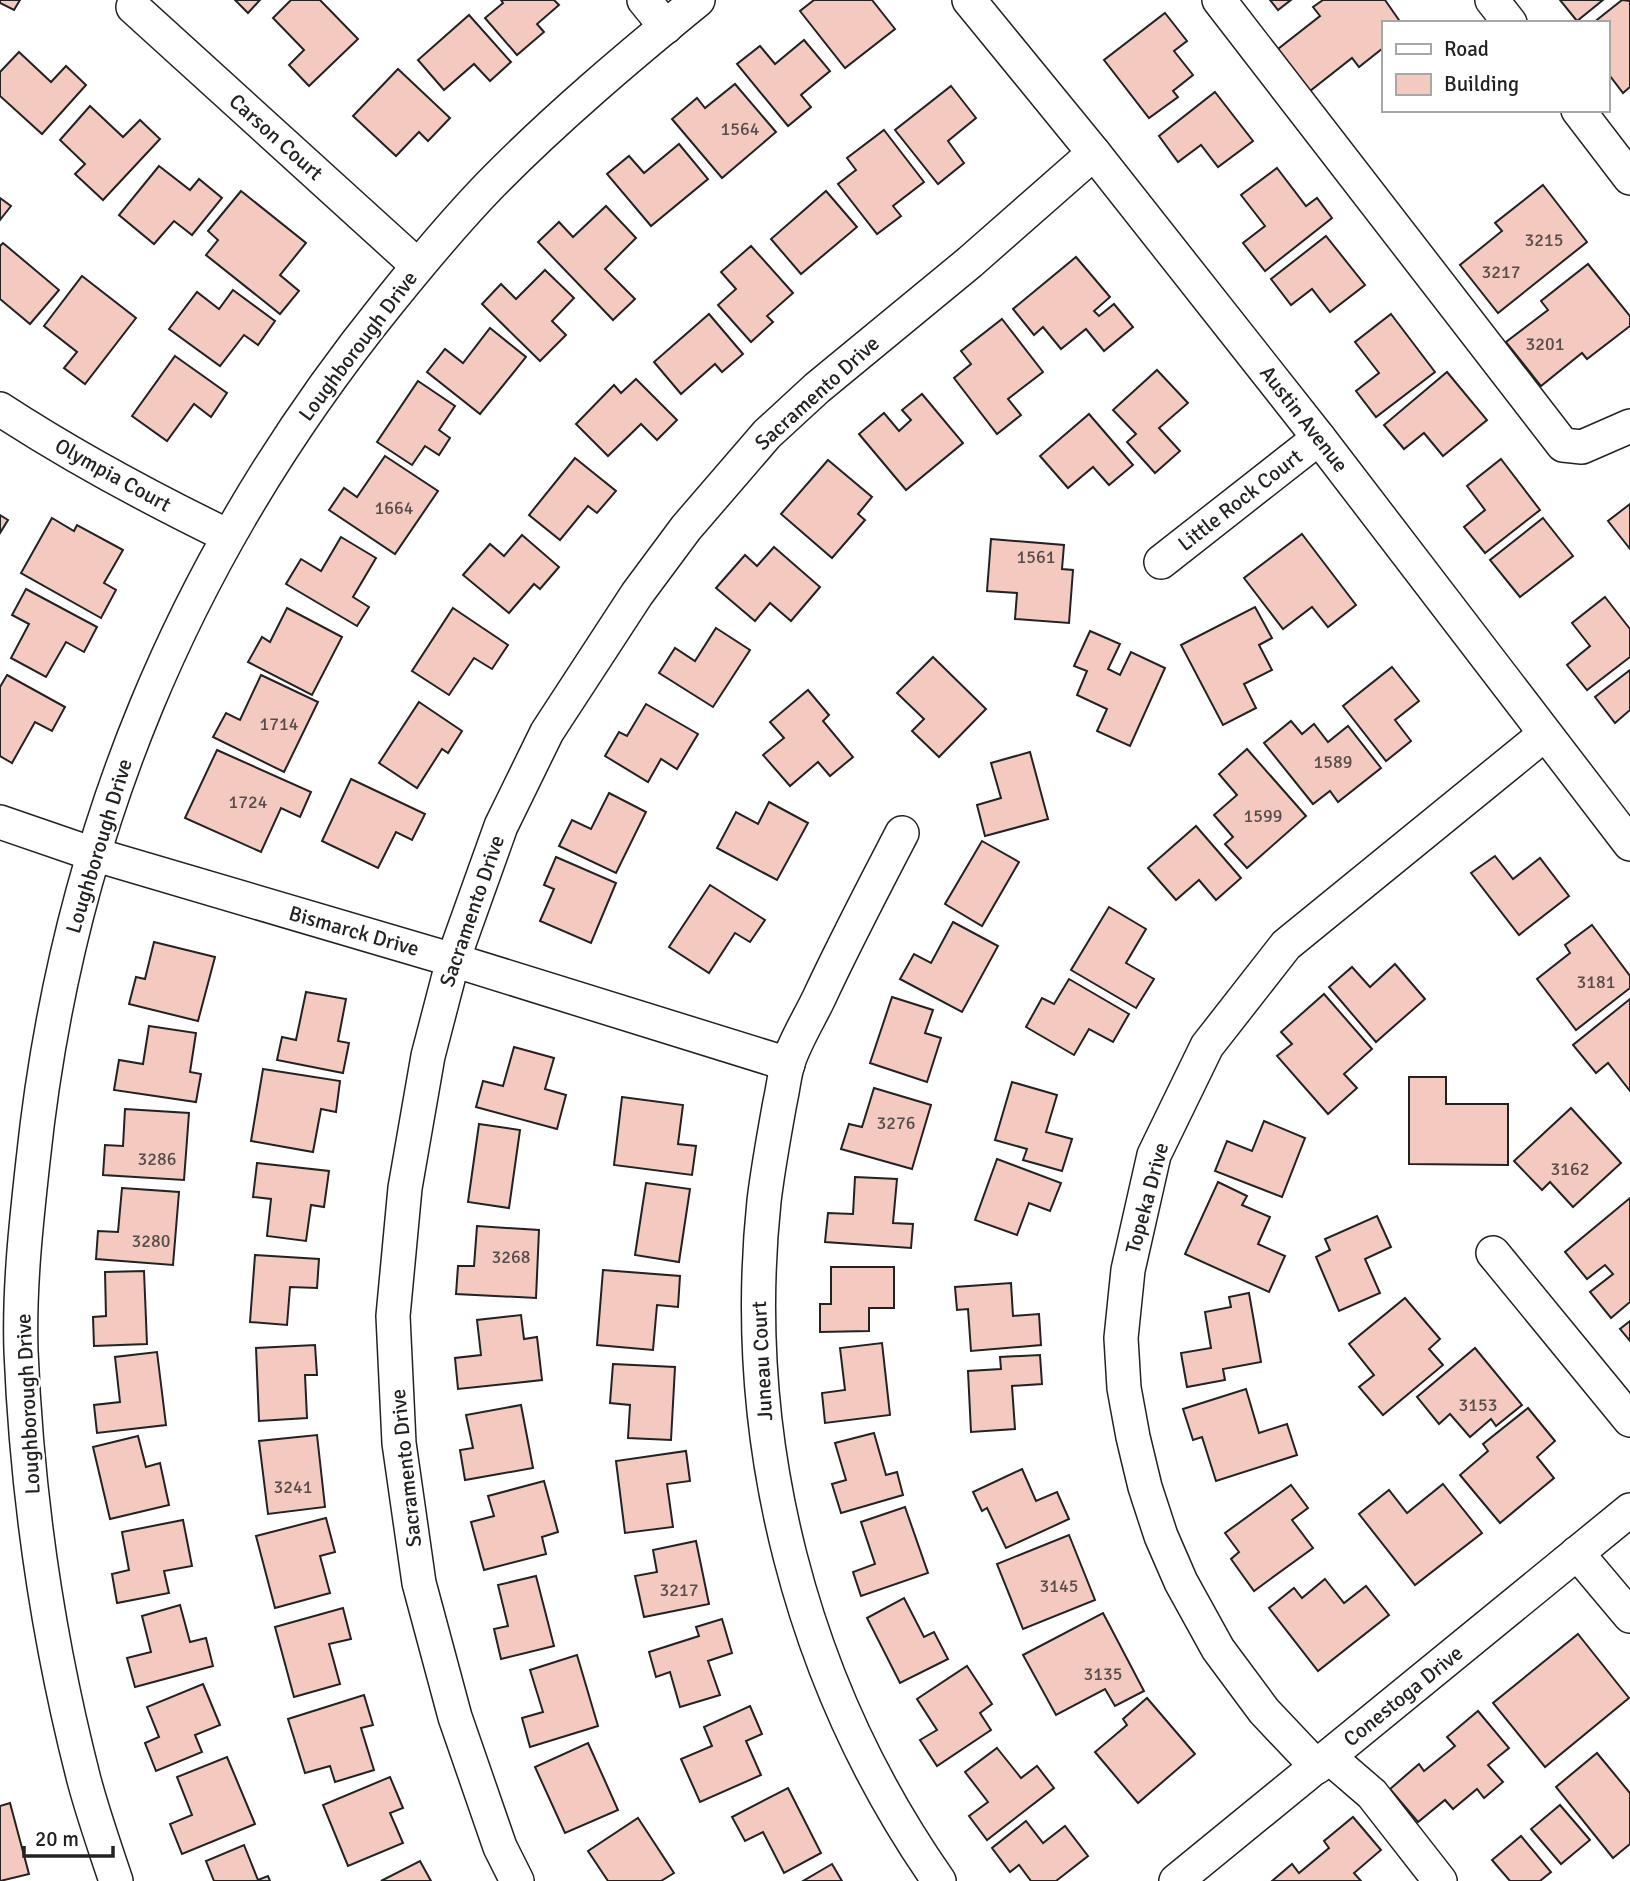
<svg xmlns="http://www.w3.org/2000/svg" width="1630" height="1881" viewBox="0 0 1630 1881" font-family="Signika,sans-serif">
<rect width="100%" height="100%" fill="#fff"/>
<g fill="#f3c9c0" stroke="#222" stroke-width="2">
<path d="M0,0h20l-6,10 -14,-7z"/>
<path d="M235,0h25l-12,13z"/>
<path d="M291,0h29l38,39 -49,47 -20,-21 15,-15 -31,-32z"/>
<path d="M501,0h53l5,5 -22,19 7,8 -27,23 -32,-37 18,-15z"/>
<path d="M814,0h58l23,29 -50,39 -45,-57z"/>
<path d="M1270,0h21l-13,10z"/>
<path d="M1323,0h62l16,23h-18v25l-24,19 -7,-9 -42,33 -32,-42 42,-33 -7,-9z"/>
<path d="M1560,0h43l-26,21z"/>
<path d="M1622,0l8,1v86l-7,6 -16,-21v-49h-14z"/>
<path d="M1165,13l22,28 -13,10 19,24 -20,16 5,6 -29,21 -45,-58z"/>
<path d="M469,15l42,47 -21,19 -16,-17 -30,26 -26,-30z"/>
<path d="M804,40l26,31 -29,24 10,12 -23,19 -51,-62 23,-18 15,18z"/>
<path d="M19,52l32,30 15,-16 20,19 -44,49 -42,-38v-24z"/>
<path d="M398,69l52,49 -22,23 -9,-9 -23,24 -43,-40z"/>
<path d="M735,84l41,48 -54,46 -50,-59 25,-21 8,10z"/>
<path d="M951,86l25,32 -28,23 16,22 -26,21 -43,-54z"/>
<path d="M1215,92l38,49 -35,26 -17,-22 -23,17 -19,-26z"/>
<path d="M90,106l33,31 17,-17 20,19 -57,61 -28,-26 10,-10 -25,-24z"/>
<path d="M884,130l40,52 -31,24 8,10 -24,18 -39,-50 18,-14 -9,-12z"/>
<path d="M679,144l29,35 -57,47 -44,-52 22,-18 15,17z"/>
<path d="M159,166l31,24 9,-11 23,19 -30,37 -18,-14 -20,23 -35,-29z"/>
<path d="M1277,168l29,38 11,-8 15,20 -67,53 -22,-28 22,-17 -24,-31z"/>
<path d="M1543,185l44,57 -89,71 -38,-48 42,-34 -7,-8z"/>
<path d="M241,191l65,52 -26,32 19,16 -19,23 -74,-59 12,-15 -10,-9z"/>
<path d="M826,191l31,36 -56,47 -30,-35z"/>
<path d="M0,198l11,8 -11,14z"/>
<path d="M606,206l30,32 -31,31 30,30 -22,21 -75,-78 21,-20 14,15z"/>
<path d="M1326,236l39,49 -35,27 -18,-23 -21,16 -20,-26z"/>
<path d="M3,243l56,47 -29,34 -30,-25v-53z"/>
<path d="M751,246l42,47 -26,23 6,6 -22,20 -33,-37 18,-16 -15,-17z"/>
<path d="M1076,257l34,40 -16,14 5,5 15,-12 19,23 -29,24 -18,-22 -25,20 -18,-22 -9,8 -21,-26z"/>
<path d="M1588,264l42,52v10l-43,33 -5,-6 -41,33 -35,-44 42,-32 -7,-9z"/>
<path d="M545,270l29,28 -22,23 14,14 -26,26 -58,-57 19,-20 15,15z"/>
<path d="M82,276l54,42 -51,66 -21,-16 13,-16 -33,-26z"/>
<path d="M233,290l42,31 -17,24 -14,-10 -24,31 -51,-37 28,-37 22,17z"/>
<path d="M709,314l34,40 -21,18 -7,-8 -34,30 -27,-32z"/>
<path d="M1391,314l44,58 -59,45 -20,-26 23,-18 -24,-31z"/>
<path d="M1002,319l41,53 -35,27 13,16 -24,19 -43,-56 17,-14 -10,-13z"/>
<path d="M490,328l36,29 -46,57 -53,-42 18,-23 18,14z"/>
<path d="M175,356l52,37 -16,24 -17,-13 -27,37 -35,-25z"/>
<path d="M1157,370l31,33 -29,25 21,23 -25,22 -28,-31 9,-8 -23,-24z"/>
<path d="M1447,372l40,48 -44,36 -19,-23 -20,16 -20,-24z"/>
<path d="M636,379l41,41 -20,20 -16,-16 -33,32 -32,-32 38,-39 7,8z"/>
<path d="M418,381l37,25 -16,24 11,8 -11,17 -14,-9 -13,19 -35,-23z"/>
<path d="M922,394l41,49 -57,47 -47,-56 25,-21 15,18 12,-11 -9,-10z"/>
<path d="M1089,414l44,51 -24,20 -16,-18 -25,21 -28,-32z"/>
<path d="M385,456l53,35 -43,63 -66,-44 15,-22 13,9z"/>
<path d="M575,458l41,33 -19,22 -9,-7 -28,34 -31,-25z"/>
<path d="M1501,459l39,51 -55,43 -21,-26 21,-17 -18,-24z"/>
<path d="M828,460l44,37 -14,17 7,6 -33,38 -51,-44z"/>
<path d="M1630,504v45l-22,-28z"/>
<path d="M0,515l8,5 -8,13z"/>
<path d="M52,518l22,13 3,-6 46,25 -19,33 12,7 -15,28 -80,-45z"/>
<path d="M1543,518l30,38 -53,41 -30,-37z"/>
<path d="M1302,534l54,71 -28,22 -16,-20 -29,22 -39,-51z"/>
<path d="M522,535l37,32 -19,22 -6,-5 -25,29 -46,-38 27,-31 14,12z"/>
<path d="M341,537l35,21 -23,39 16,10 -12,19 -71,-42 15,-25 20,12z"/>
<path d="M991,539l73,6 -2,24 11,1 -4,53 -54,-4 2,-26 -30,-2z"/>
<path d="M774,547l46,40 -29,34 -21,-18 -15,18 -39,-33 29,-33 12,11z"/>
<path d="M26,589l71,38 -13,25 -18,-10 -20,35 -35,-19 18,-34 -17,-9z"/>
<path d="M1605,597l25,32v28l-43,33 -20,-25 23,-19 -18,-23z"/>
<path d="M1255,607l17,31 -13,7 13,25 -28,14 12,24 -33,17 -42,-80z"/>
<path d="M287,608l55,29 -30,58 -64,-33 14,-25 8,5z"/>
<path d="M453,608l55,37 -16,24 -18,-11 -25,37 -37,-24z"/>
<path d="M716,628l34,22 -37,57 -54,-34 16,-25 20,13z"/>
<path d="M1090,631l30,13 -12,25 12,6 11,-23 34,16 -35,78 -33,-15 10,-22 -30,-14 10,-24 -13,-5z"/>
<path d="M933,657l53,52 -47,48 -27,-26 12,-12 -27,-26z"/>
<path d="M1392,667l27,34 -24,19 16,21 -25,20 -43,-55z"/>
<path d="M1630,670v40l-15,13 -20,-26z"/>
<path d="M7,675l58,32 -13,24 -17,-9 -23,41 -12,-7v-69z"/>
<path d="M261,675l57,27 -34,70 -71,-35 13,-24 14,7z"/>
<path d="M808,690l21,25 -6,6 30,36 -23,19 -12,-14 -28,24 -27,-31 21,-17 -14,-16z"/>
<path d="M419,702l43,29 -14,22 -6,-4 -25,39 -38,-25z"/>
<path d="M646,704l52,30 -21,35 -16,-10 -13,23 -43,-26 14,-24 8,4z"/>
<path d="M1291,721l11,13 12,-10 14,18 20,-16 33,42 -43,34 -8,-11 -17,13 -49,-61z"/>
<path d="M1247,749l59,67 -59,52 -22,-24 8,-7 -19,-22 23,-20 -18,-21z"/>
<path d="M217,750l94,42 -11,25 -19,-9 -20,44 -76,-34z"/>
<path d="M1030,752l18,67 -63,17 -8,-31 24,-7 -10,-35z"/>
<path d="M351,779l74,35 -13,26 -16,-8 -18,36 -56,-27z"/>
<path d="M609,793l37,19 -30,61 -57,-27 13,-26 19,9z"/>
<path d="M769,802l39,21 -31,57 -60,-32 19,-36 22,12z"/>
<path d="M1196,826l45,52 -25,22 -17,-20 -23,20 -28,-32z"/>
<path d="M982,841l37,21 -37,64 -37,-22z"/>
<path d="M1495,856l18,23 27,-21 29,38 -50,39 -48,-62z"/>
<path d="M556,857l60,26 -25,60 -51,-22 14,-32 -10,-4z"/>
<path d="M710,885l55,35 -15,22 -15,-9 -26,40 -40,-26z"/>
<path d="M1109,907l37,22 -20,34 28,16 -18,29 -65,-38z"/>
<path d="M953,922l45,24 -36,66 -62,-33 14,-25 17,9z"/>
<path d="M1592,925l38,51v12l-54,42 -39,-51 33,-26 -5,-8z"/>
<path d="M154,942l61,15 -17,64 -69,-17 7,-27 9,2z"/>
<path d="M1395,964l30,35 -49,43 -47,-55 23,-20 18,20z"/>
<path d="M1069,979l60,35 -16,28 -24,-13 -15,26 -48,-28 16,-29 12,6z"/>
<path d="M306,992l40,7 -8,42 11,2 -6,30 -66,-13 5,-23 14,3z"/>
<path d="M1324,994l48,55 -28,25 13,14 -29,26 -51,-58 15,-12 -11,-12z"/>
<path d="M892,997l41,13 -8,23 16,5 -14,44 -57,-19z"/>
<path d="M1630,999v92l-22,-28 -12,10 -23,-28z"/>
<path d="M149,1026l47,7 -6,39 11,2 -5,28 -82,-12 5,-30 24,4z"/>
<path d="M514,1047l40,11 -9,31 21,6 -9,34 -81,-22 7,-26 20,5z"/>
<path d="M263,1069l77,12 -4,31 -15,-3 -8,43 -62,-11z"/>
<path d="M1409,1077h37v27h62v61l-99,-1z"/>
<path d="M1012,1082l45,13 -11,37 26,7 -10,32 -39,-11 4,-11 -32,-9z"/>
<path d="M874,1088l57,17 -19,64 -71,-20 8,-25 13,3z"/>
<path d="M622,1097l61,8 -5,39 18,2 -4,29 -78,-10z"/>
<path d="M1571,1108l50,55 -48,44 -23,-25 -8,8 -28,-29z"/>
<path d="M125,1109l64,4 -5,67 -81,-5 2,-30 18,1z"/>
<path d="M1264,1121l41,17 -23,59 -67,-26 12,-30 25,10z"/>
<path d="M479,1124l41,6 -11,78 -41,-6z"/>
<path d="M997,1159l64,24 -11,28 -21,-8 -12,32 -42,-15z"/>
<path d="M257,1163l72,8 -5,36 -13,-2 -5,36 -39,-5 4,-37 -18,-2z"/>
<path d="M855,1177l42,2 -4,44 20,1 -2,24 -86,-6 3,-29 25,1z"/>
<path d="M1218,1182l29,14 -5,9 28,12 -12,27 27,12 -16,36 -84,-38z"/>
<path d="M646,1183l44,6 -11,73 -44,-7z"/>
<path d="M122,1188l57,4 -6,73 -77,-6 2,-28 20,1z"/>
<path d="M1630,1198v104l-19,16 -21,-26 23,-18 -8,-9 -18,14 -22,-27z"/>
<path d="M1377,1216l14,31 -26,12 15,34 -41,18 -23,-54 14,-7 -5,-11z"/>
<path d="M477,1226l62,4 -3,68 -80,-4 2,-28h16z"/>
<path d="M255,1255l64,4 -2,29 -27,-1 -3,38 -37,-3z"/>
<path d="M831,1267h63v41h-25v23l-49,1v-28h11z"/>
<path d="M603,1270l77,6 -2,31 -21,-2 -4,45 -56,-5z"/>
<path d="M144,1271l3,73 -53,2 -1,-29 13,-1 -1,-44z"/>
<path d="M1011,1283l2,33 26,-2 2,31 -70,6 -3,-42 -11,1 -2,-23z"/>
<path d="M1249,1293l12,69 -38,7 2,11 -38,7 -6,-34 30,-5 -6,-36 26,-5 -2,-10z"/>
<path d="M1405,1298l35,41 -11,10 14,16 -60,50 -24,-28 15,-12 -25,-31z"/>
<path d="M521,1315l3,24 13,-2 5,43 -84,9 -3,-31 26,-3 -4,-35z"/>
<path d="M1630,1321v20l-10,-12z"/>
<path d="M882,1343l8,72 -65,8 -3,-30 23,-3 -5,-42z"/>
<path d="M315,1345l2,30h-12l2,43 -48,3 -3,-73z"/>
<path d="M1475,1348l47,57 -26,21 -5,-7 -21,18 -20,-23 -11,10 -22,-27z"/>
<path d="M157,1352l9,73 -69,8 -3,-28 26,-3 -5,-45z"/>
<path d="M1040,1355l2,29 -30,2 3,43 -44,3 -3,-61 33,-2 -1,-12z"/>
<path d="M613,1364l62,3 -4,73 -43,-2 2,-33 -20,-2z"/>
<path d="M1246,1389l13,44 28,-9 10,31 -81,26 -14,-44 -9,3 -10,-31z"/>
<path d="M521,1405l12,63 -68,12 -5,-30 13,-2 -7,-33z"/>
<path d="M1528,1408l27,33 -18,16 17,21 -54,45 -40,-48 28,-24 -5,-7z"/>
<path d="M874,1433l12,42 11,-3 6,23 -62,18 -9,-29 14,-4 -11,-37z"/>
<path d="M317,1435l8,72 -57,7 -9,-73z"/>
<path d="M138,1436l8,31 14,-4 9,42 -59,14 -17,-72z"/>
<path d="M686,1451l4,30 -23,3 6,43 -48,6 -9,-72z"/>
<path d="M1022,1469l14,32 21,-9 12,27 -63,29 -19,-40 -5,3 -9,-19z"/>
<path d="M544,1481l14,51 -16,5 4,17 -62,16 -13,-48 23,-6 -6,-20z"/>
<path d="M1443,1484l39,49 -67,52 -56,-71 30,-24 18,23z"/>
<path d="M1291,1485l17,23 -16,12 21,28 -59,43 -23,-32 8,-7 -14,-19z"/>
<path d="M905,1507l23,66 -67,23 -8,-24 22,-8 -14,-42z"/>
<path d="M326,1518l9,34 -15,4 10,37 -55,15 -19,-72z"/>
<path d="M183,1520l9,46 -28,5 5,22 -52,10 -5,-29 17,-4 -7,-38z"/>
<path d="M1069,1535l26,65 -72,29 -26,-65z"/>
<path d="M696,1541l13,63 -65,13 -9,-41 22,-4 -4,-22z"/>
<path d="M536,1576l18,70 -53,13 -7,-30 14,-3 -10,-41z"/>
<path d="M1325,1579l19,24 22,-17 23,29 -71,56 -49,-63 25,-20 8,10z"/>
<path d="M904,1598l20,39 10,-5 14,27 -48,24 -33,-65z"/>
<path d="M180,1605l10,37 16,-4 7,28 -78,21 -8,-29 24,-6 -9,-36z"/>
<path d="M343,1608l8,31 -22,5 11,40 -46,13 -19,-70z"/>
<path d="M1103,1613l41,78 -29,15 -10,-17 -49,26 -33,-60z"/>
<path d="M722,1619l10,34 -24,8 12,34 -40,12 -10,-35 -14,5 -7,-25 50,-16 -3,-9z"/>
<path d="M1578,1634l51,64 -84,69 -52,-64z"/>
<path d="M577,1655l21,71 -68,21 -8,-29 21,-6 -13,-42z"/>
<path d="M967,1666l25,38 -12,9 11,17 -54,36 -17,-26 17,-10 -20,-31z"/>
<path d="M203,1684l17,41 -25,10 7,17 -46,19 -11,-28 14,-6 -12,-30z"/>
<path d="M364,1695l9,30 -12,3 13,42 -39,12 -5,-16 -25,7 -17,-54z"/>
<path d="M1147,1698l48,56 -57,49 -43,-51 32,-27 -4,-6z"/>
<path d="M750,1706l12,28 -16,7 15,34 -61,27 -19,-43 31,-13 -8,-19z"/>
<path d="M1478,1711l31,37 -21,17 15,17 -19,16 -7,-9 -24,20 -8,-9 -27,22 -28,-33 29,-25 5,7 31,-25 -8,-9z"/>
<path d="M588,1743l30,67 -53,23 -30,-66z"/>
<path d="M997,1748l24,30 16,-12 17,22 -67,52 -18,-24 19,-14 -23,-30z"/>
<path d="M1597,1753l33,40v51l-17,14 -57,-71z"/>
<path d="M227,1757l28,67 -73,30 -12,-30 22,-9 -15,-38z"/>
<path d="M390,1777l13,31 -13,5 13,30 -55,23 -25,-61z"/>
<path d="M788,1788l33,65 -37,20 -21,-41 -18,9 -13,-24z"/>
<path d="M10,1803l19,71 -29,7v-75z"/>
<path d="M1560,1805l30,35 -29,24 -30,-35z"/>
<path d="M1353,1817l28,33 -27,23 7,8h-89l20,-17 7,9 30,-25 -5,-7z"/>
<path d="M638,1818l36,55 -13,8h-53l-20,-30z"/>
<path d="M1026,1821l17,22 22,-17 23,30 -32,25h-25l-12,-16 -9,7 -18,-24z"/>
<path d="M1521,1836l30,36 -11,9h-30l-18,-21z"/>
<path d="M244,1845l14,35 10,-4 2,5h-56l-8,-20z"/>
<path d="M420,1861l11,20h-50z"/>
<path d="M832,1864l10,17h-39z"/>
</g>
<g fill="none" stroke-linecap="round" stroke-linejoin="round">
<g stroke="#222" stroke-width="36">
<g id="minor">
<path d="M644,0l22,27"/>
<path d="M969,0l125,153 225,285 311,406"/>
<path d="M1219,0l344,445 19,2 48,-21"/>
<path d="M1492,0l18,23"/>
<path d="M133,7l285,259"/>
<path d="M1578,110l52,68"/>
<path d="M0,409c72,47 150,89 228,127"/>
<path d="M1161,562l158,-124"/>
<path d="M0,822l93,32 360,106 335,104"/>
<path d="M902,833c-28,54 -57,109 -83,165 -10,21 -24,43 -31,65 -4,13 -5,26 -8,39 -6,33 -12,66 -16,99 -25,240 37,483 175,680"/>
<path d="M1493,1253l137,167"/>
<path d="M1577,1553l53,63"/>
<path d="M1329,1757l43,37 68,87"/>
<path d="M1317,1767l-53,-56 -46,-62 -37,-67 -20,-46 -16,-49 -12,-50 -9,-49 -3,-50 7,-68 26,-115 53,-109 79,-101 259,-211"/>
<path d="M116,1881c-11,-33 -23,-67 -32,-101 -36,-140 -57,-284 -63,-429 -2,-63 5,-127 12,-190 34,-324 150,-604 355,-858 33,-41 67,-82 104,-120 64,-65 135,-125 206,-183"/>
<path d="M517,1881l-17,-34 -45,-130 -36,-134 -20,-140 -6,-127 12,-128 23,-132 25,-96 48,-134 46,-94 90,-138 49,-66 81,-94 50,-46 153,-126 124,-109"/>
<path d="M1176,1881l454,-371"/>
</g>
</g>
<use href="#minor" stroke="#fff" stroke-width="33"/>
</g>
<g text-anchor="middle" stroke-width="5" stroke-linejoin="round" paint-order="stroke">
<g font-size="18" fill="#564c4a">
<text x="740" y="135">1564</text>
<text x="1544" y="246">3215</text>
<text x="1501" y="278">3217</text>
<text x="1545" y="350">3201</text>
<text x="394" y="514">1664</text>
<text x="1036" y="563">1561</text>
<text x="279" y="730">1714</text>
<text x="1333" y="768">1589</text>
<text x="248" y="808">1724</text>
<text x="1263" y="822">1599</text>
<text x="1596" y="988">3181</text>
<text x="896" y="1129">3276</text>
<text x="157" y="1165">3286</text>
<text x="1570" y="1175">3162</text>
<text x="151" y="1247">3280</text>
<text x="511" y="1263">3268</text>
<text x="1478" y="1411">3153</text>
<text x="293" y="1493">3241</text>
<text x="1059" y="1592">3145</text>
<text x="679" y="1596">3217</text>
<text x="1103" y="1680">3135</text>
</g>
<g font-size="21" fill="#222" stroke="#fff">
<text transform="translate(276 137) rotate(42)" y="7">Carson Court</text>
<text transform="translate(358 346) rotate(-53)" y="7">Loughborough Drive</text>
<text transform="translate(817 393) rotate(-42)" y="7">Sacramento Drive</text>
<text transform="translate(1304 419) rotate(52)" y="7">Austin Avenue</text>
<text transform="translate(113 475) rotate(29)" y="7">Olympia Court</text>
<text transform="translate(1240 500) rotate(-38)" y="7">Little Rock Court</text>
<text transform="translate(99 846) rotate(-73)" y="7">Loughborough Drive</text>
<text transform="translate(472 911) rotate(-71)" y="7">Sacramento Drive</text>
<text transform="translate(354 931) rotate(16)" y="7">Bismarck Drive</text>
<text transform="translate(1147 1198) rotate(-75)" y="7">Topeka Drive</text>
<text transform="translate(762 1361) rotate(-93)" y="7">Juneau Court</text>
<text transform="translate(28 1404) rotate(-93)" y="7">Loughborough Drive</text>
<text transform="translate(406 1468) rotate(-96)" y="7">Sacramento Drive</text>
<text transform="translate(1403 1696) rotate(-39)" y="7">Conestoga Drive</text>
</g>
</g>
<rect x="1382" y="21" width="228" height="91" fill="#ffffff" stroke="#a7a7a7" stroke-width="2"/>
<rect x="1396" y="44" width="35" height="10" fill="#ffffff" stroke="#a7a7a7" stroke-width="2"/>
<text x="1444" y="56" font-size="21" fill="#222222">Road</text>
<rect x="1396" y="74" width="35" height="21" fill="#f3c9c0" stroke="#a7a7a7" stroke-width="2"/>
<text x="1444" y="91" font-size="21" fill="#222222">Building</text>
<path d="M24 1846v10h89v-10" fill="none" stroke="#222222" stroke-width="3.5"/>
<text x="35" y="1846" font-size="21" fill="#222222" stroke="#ffffff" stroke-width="5" paint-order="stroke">20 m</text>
</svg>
